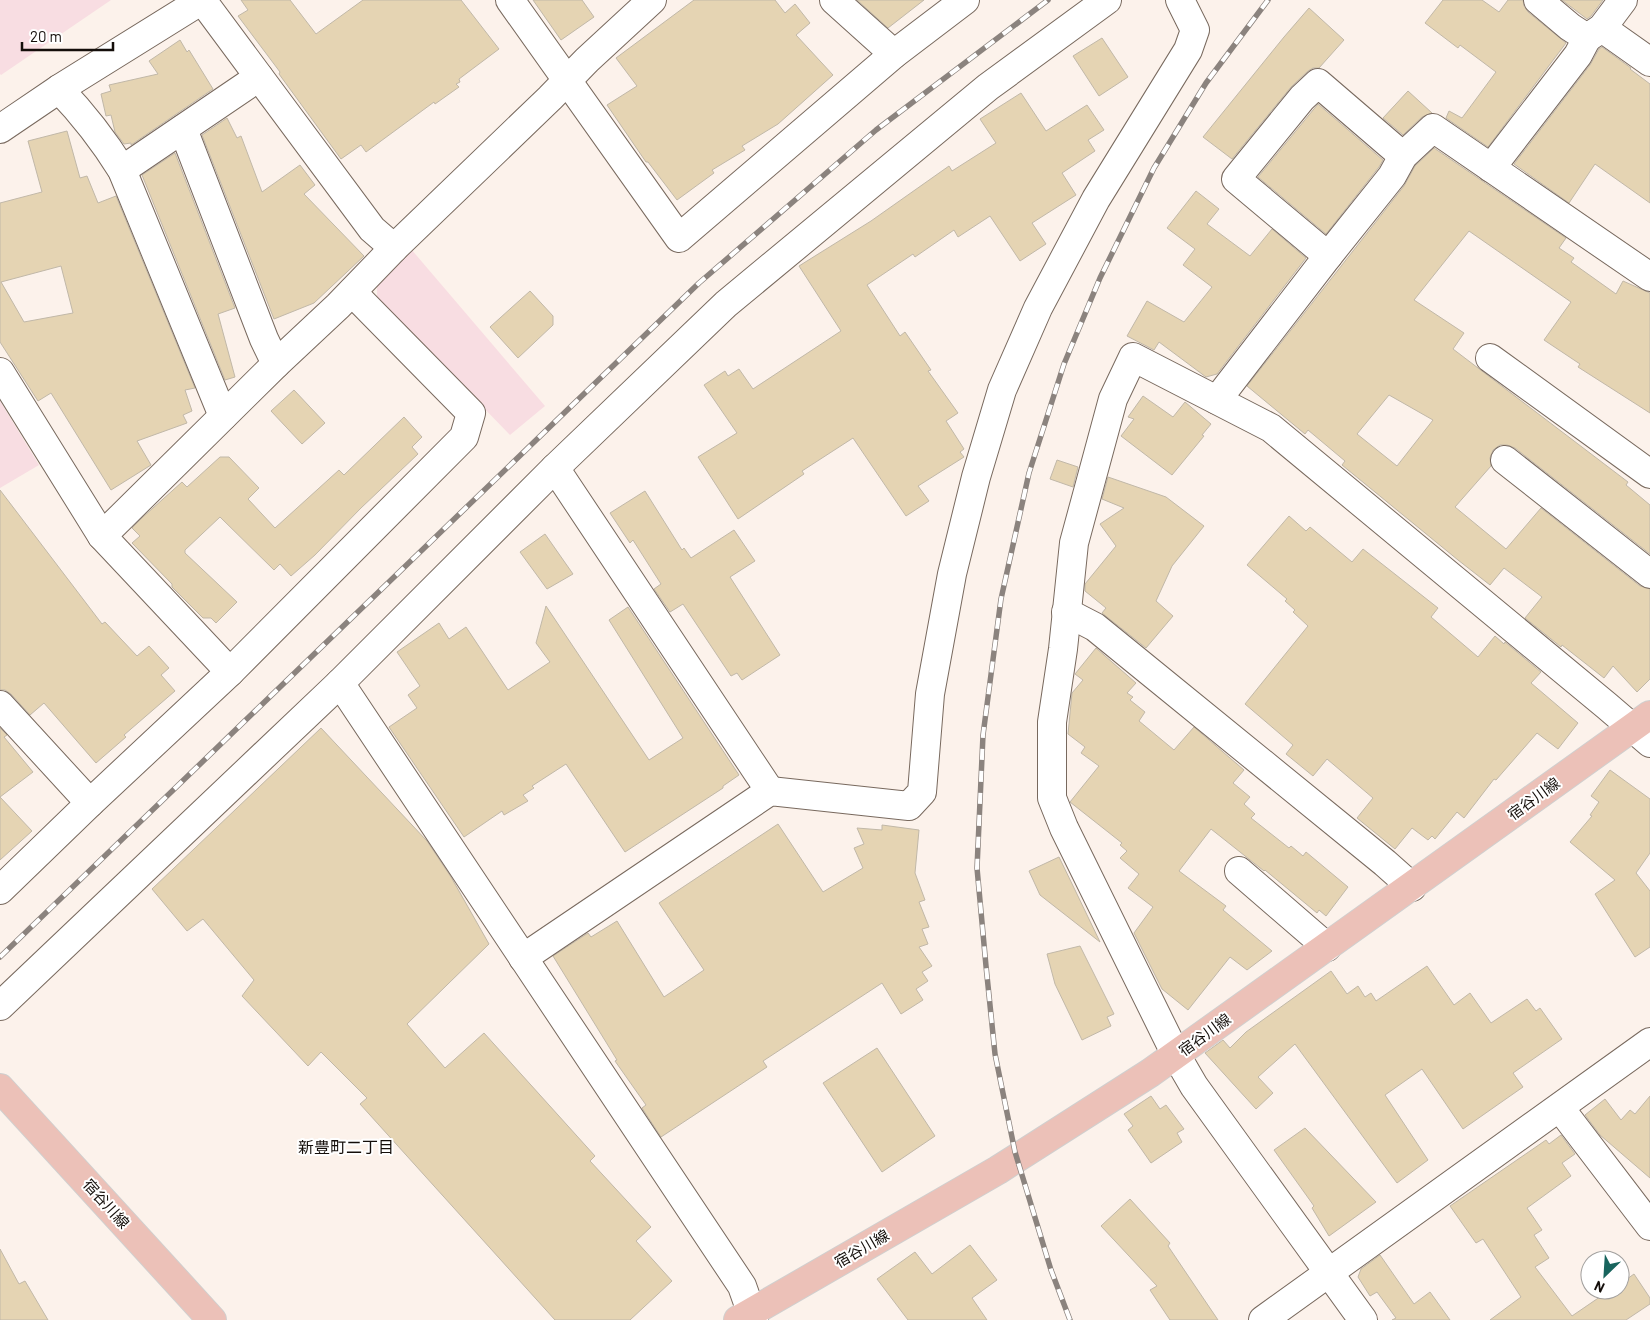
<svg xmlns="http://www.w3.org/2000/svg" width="1650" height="1320" viewBox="0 0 1650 1320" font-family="Barlow,'Noto Sans JP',sans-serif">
<rect width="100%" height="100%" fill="#fcf2eb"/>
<g fill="#f8dde2">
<path d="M0,0h111l-110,75 -1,-1z"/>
<path d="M411,249l134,157 -35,29 -133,-137v-14z"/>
<path d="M0,401l39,64 -39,23z"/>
</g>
<g fill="#e5d4b3" stroke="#c1b8a8" fill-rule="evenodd">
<path d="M241,0h49l26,34 47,-34h98l38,49 -40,30 1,3 -4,2 3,3 -24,17 -1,-2 -68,50 -5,-7 -20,14 -62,-85 1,-2 -42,-56 10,-6z"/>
<path d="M533,0h49l12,17 -33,23z"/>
<path d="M694,0h81l10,13 10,-9 15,19 -14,12 37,40 -55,49 -36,22 3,4 -33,20 2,3 -37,27 -29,-38h-2l-39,-57 30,-19 -21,-28z"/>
<path d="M857,0h67l-36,28z"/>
<path d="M1443,0h39l17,12 9,-12h15l1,6 4,6 38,31 -78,104 -42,-29 3,-7 13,7 34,-46 -36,-27 -2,3 -33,-25z"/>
<path d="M1562,0h41l-12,16 -4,3z"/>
<path d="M1309,8l35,32 -25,28h-6l-5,3 -17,16 -59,72 -29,-22 81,-100z"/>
<path d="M1102,38l26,39 -29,19 -26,-40z"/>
<path d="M180,40l7,12 2,-2 24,39 -82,56v-2l-7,1 -9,-12 -4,-17 -5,1 -5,-22 10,-3 -2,-6 49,-11 -9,-13z"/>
<path d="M1602,47l29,21 -1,1 20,15v119l-55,-39 -26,39 -55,-39 76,-99 9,-16z"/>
<path d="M1408,91l24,22 -10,4 -19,18 -20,-17z"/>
<path d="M1021,93l25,38 41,-26 17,25 -16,10 7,11 -33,22 14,22 -44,28 14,21 -26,17 -30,-45 -32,21 -4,-7 -39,27 -2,-3 -46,31 33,51 5,-4 26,38 -3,1 30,42 -12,8 18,28 -4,3 4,5 -46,29 11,15 -23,15 -53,-78 -51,33 2,3 -66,45 -40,-62 39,-24 -33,-48 21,-14 3,5 11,-7 14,20 88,-58 -42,-65 72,-45 78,-55 3,5 44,-28 -16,-24z"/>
<path d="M1318,104l65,56 -4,7 -53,67 -68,-57z"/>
<path d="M227,118l10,20 4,-2 21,56 38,-27 15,20 -11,9 60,62 -50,47 -40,16 -72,-184z"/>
<path d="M67,131l13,47 7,-2 11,27 18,-7 79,192 -10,2 7,21 -9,4 4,8 -50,18 14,24 -40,25 -60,-97 -13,8 -38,-59v-139l42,-11 -14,-51zM61,266l12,47 -49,9 -23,-40z"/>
<path d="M1434,148l132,90 -7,10 15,10 -3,4 45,32 7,-13 27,12v120l-72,-46 2,-3 -36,-24 27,-38 -102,-71 -55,69 50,33 -11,16 175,133 -2,3 24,20v49l-135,-106 -8,-3h-7l-7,5 -3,8 1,8 -36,41 51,42 35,-41 99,78 10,3v90l-13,13 -24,-26 -9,12 -42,-33 -1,2 -36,-29 17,-21 -38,-29 -14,17 -32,-25 -116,-95 3,-4 -37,-31 -3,4 -58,-48 157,-200 11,-20zM1389,395l44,25 -36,46 -40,-32z"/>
<path d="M175,153l60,155 -17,6 17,63 -10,3 -83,-205z"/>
<path d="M1196,191l23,18 -12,15 43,32 22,-27 34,29 -89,116 -11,3 -47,-35 -5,8 -27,-14 20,-35 37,21 28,-35 -29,-22 12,-16 -28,-21z"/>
<path d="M530,291l23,25v9l-35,33 -28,-31z"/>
<path d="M294,390l31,33 -23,21 -31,-33z"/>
<path d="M1143,396l30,21 12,-15 26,22 -9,11 2,1 -32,39 -51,-39 13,-17 -6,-2z"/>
<path d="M404,417l18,20 -10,10 6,7 -57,54 -46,47 -24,21 -11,-12 -6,6 -54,-53 -35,33v3l52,49 -21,21 -5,-5h-8l-31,-31v-3l-40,-41 8,-7 -8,-8 11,-11 39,-35 5,5 33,-30h9l30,31 -11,11 27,29 64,-58 5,5z"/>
<path d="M1057,460l21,7 -5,20 -23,-8z"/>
<path d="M1108,477l58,20 38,29 -32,40 -16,35 17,15 -27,32 -44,-35 4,-5 -21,-17v-7l31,-38 -16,-22 24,-16 -22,-9z"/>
<path d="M0,490l102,134 3,-2 32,34 12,-10 20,22 -8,7 14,16 -51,44 2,2 -30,26 -52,-60 -14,12 -19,-21 -6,-4h-5z"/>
<path d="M645,491l37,59 2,-2 7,10 43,-28 21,31 -25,16 50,78 -38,25 -5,-7 -6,3 -48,-72 -13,8 -16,-23 7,-5 -28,-44 -3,3 -20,-30z"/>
<path d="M1289,516l17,15 4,-4 42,35 11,-13 75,59 -7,9 47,40 17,-21 9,8 1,-2 36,30 -10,11 47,40 -20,26 -21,-16 -41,47 -2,-1 -30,39 -7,-6 -22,27 -3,-3 -4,4 -16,-12 -17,21 -38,-31 16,-20 -46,-39 -14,17 -27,-22 7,-9 -48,-41 63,-78 -15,-14 2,-2 -10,-9 2,-2 -40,-34z"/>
<path d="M545,534l28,40 -26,15 -27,-37z"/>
<path d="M546,606l103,154 34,-22 -74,-118 19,-13 111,168 -16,11v2l-98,64 -59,-88 -34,22 2,2 -11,7 5,6 -24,14 -2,-4 -38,26 -75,-110 28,-19 -9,-13 12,-9 -23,-34 42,-29 10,16 17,-12 42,63 42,-28 -14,-19z"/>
<path d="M1096,648l40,35 -9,10 6,4 -3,3 15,12 -6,9 35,29 20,-23 50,43 -11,13 17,14 -6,7 11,10 -4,4 38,30 2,-2 12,10 3,-4 42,35 -22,29 -7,-6 -2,3 -52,-43 -1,1 -53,-42 -32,42 47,35 -3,4 49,41 -25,19 -17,-13 -42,53 -26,-21 -28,-56 19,-26 -25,-19 11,-14 -19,-16 7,-7 -7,-6 2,-2 -52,-41 29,-36 -18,-13 4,-6 -17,-13 4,-41 11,-13 -8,-6z"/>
<path d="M0,728l7,7 -3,2 29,35 -33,25 32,34 -32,29z"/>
<path d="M321,728l106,113 24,36 38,67 -82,80 38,44 39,-35 111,123 -5,5 61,66 -15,14 36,40 -42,39h-75l-195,-216 7,-6 -46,-46 -13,14 -66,-70 12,-16 -51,-61 -16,12 -35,-42z"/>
<path d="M1610,770l40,29v54l-14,20 14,18v56l-15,10 -40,-63 20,-14 -45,-38 22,-26 -2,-1 9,-13 -8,-6z"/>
<path d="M778,824l45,68 40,-24 -9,-20 10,-4 -7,-16 25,2v-5l37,5 -4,43 10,27 -6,2 10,25 -7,2 6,15 -9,3 13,19 -10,6 6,9 -12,8 7,11 -22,14 -19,-31 -119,78 4,6 -106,70 -19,-29 4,-3 -31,-44 2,-1 -64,-104 35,-23 3,4 26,-16 47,76 40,-27 -45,-67z"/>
<path d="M1059,857l16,33 25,52 -60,-47 -11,-24z"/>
<path d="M1080,946l34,68 -7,3 4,9 -29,14 -27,-56 -8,-30z"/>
<path d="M1427,966l27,39 16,-12 21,30 36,-24 9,12 4,-3 22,31 -49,34 10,14 -60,42 -41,-60 -37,26 43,65 -31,23 -102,-139 -37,33 15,16 -17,16 -51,-56 18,-13 7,8 16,-16 85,-61 16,23 11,-8 7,11 6,-4 5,8z"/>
<path d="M877,1048l58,88 -53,36 -59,-89z"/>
<path d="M1151,1096l9,13 6,-4 18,24 -7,4 5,9 -31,21 -23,-33 5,-4 -9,-12z"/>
<path d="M1650,1096v82l-50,-43 -15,-20 20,-16 16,21 9,-10 5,4z"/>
<path d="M1305,1128l71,74 -47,34 -17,-28 2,-2 -40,-56z"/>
<path d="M1561,1135l14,19 -13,9 9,13 -44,32 15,22 -8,5 15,23 -14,9 37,49 38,-26h10v-6l14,-10 16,24v6l-24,16h-136l31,-23 -38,-58 -7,4 -26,-37 96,-66 3,4z"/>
<path d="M1130,1199l40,44 -2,3 50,74h-48l-20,-30 7,-4 -56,-60z"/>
<path d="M970,1245l27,35 -25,18 15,22h-79l-31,-41 38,-27 17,22z"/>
<path d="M0,1249l19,35 6,-3 23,39h-48z"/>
<path d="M1380,1255l34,49 16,-12 20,28h-58l4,-2 -19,-26 -7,4 -12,-19 3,-8z"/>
</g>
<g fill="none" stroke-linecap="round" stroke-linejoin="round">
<g stroke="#78695e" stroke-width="30">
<g id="minor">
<path d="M202,0l170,229 22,19"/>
<path d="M510,0l169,238 215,-184 71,-54"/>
<path d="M834,0l60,54"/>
<path d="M1602,28l48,34"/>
<path d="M1587,38l15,-10 21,-28"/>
<path d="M59,89c24,25 45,52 63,81l101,246"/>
<path d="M0,129l59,-40 143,-89"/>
<path d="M183,129l81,210 12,25"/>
<path d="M1491,168l87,-113 9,-17 -17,-11 -32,-27"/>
<path d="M122,170l137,-93"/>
<path d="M1328,256l-92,-77 66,-81 16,-15 85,73"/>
<path d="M1490,358l160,116"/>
<path d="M0,372l102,164 128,136"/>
<path d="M1217,400l111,-144 64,-80 11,-20 30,-28 217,149"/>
<path d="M1505,460l145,114"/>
<path d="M555,468l215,323"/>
<path d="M102,536l174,-172 62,-58 56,-58 156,-150 37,-38 65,-60"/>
<path d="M1066,612l29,15 290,236 27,24"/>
<path d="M340,683l402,603 12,34"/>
<path d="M0,705l90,98"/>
<path d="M1239,871l88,76"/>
<path d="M0,890l90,-87 140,-131 234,-235 7,-24 -119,-121"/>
<path d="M523,958l247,-167 139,15 13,-14 8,-98 22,-120 24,-97 26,-87 36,-82 58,-109 92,-149 7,-20 -15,-30"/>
<path d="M0,1006l340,-323 215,-215 171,-164 262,-217 119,-87"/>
<path d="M1560,1108l90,118"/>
<path d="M1263,1320l387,-278"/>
<path d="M1363,1320l-169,-234 -18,-31 -112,-227 -12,-30v-76l11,-73 11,-106 39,-144 20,-42 138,71 336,278 43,37"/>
</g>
</g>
<g stroke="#d0cfce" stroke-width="30">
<g id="major">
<path d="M0,1088l212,232"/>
<path d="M738,1320l260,-150 152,-97 500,-358"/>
</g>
</g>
<use href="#minor" stroke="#fff" stroke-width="28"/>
<use href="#major" stroke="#ecc1b8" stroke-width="28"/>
<g stroke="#8b837e" stroke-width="5.5">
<g id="rail">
<path d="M0,957l699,-674 177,-153 172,-130"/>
<path d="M1070,1320l-19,-50 -36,-118 -20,-98 -9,-88 -9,-98 6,-133 18,-136 28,-126 35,-109 36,-86 54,-110 52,-85 62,-83"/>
</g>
</g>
<use href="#rail" stroke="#fff" stroke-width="4" stroke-dasharray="11" stroke-linecap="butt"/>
</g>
<g text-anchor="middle" stroke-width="4" stroke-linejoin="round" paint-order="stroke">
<g font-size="15" fill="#140e0a" stroke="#fff">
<text transform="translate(1534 799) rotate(-36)" y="5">宿谷川線</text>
<text transform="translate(1205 1035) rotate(-36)" y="5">宿谷川線</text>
<text transform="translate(106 1204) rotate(48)" y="5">宿谷川線</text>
<text transform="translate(862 1249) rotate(-30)" y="5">宿谷川線</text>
</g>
<g font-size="16" fill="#140e0a" stroke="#fff">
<text x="346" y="1153">新豊町二丁目</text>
</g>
</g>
<g transform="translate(1605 1275) rotate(205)"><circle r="24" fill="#ffffff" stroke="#a19f9d"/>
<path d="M0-4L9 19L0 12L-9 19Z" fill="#18645d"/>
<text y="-8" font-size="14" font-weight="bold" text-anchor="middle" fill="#140e0a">N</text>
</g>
<path d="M22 42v8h91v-8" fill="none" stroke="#140e0a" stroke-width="2.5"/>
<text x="30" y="42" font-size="15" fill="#140e0a" stroke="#ffffff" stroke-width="4" paint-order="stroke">20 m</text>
</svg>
